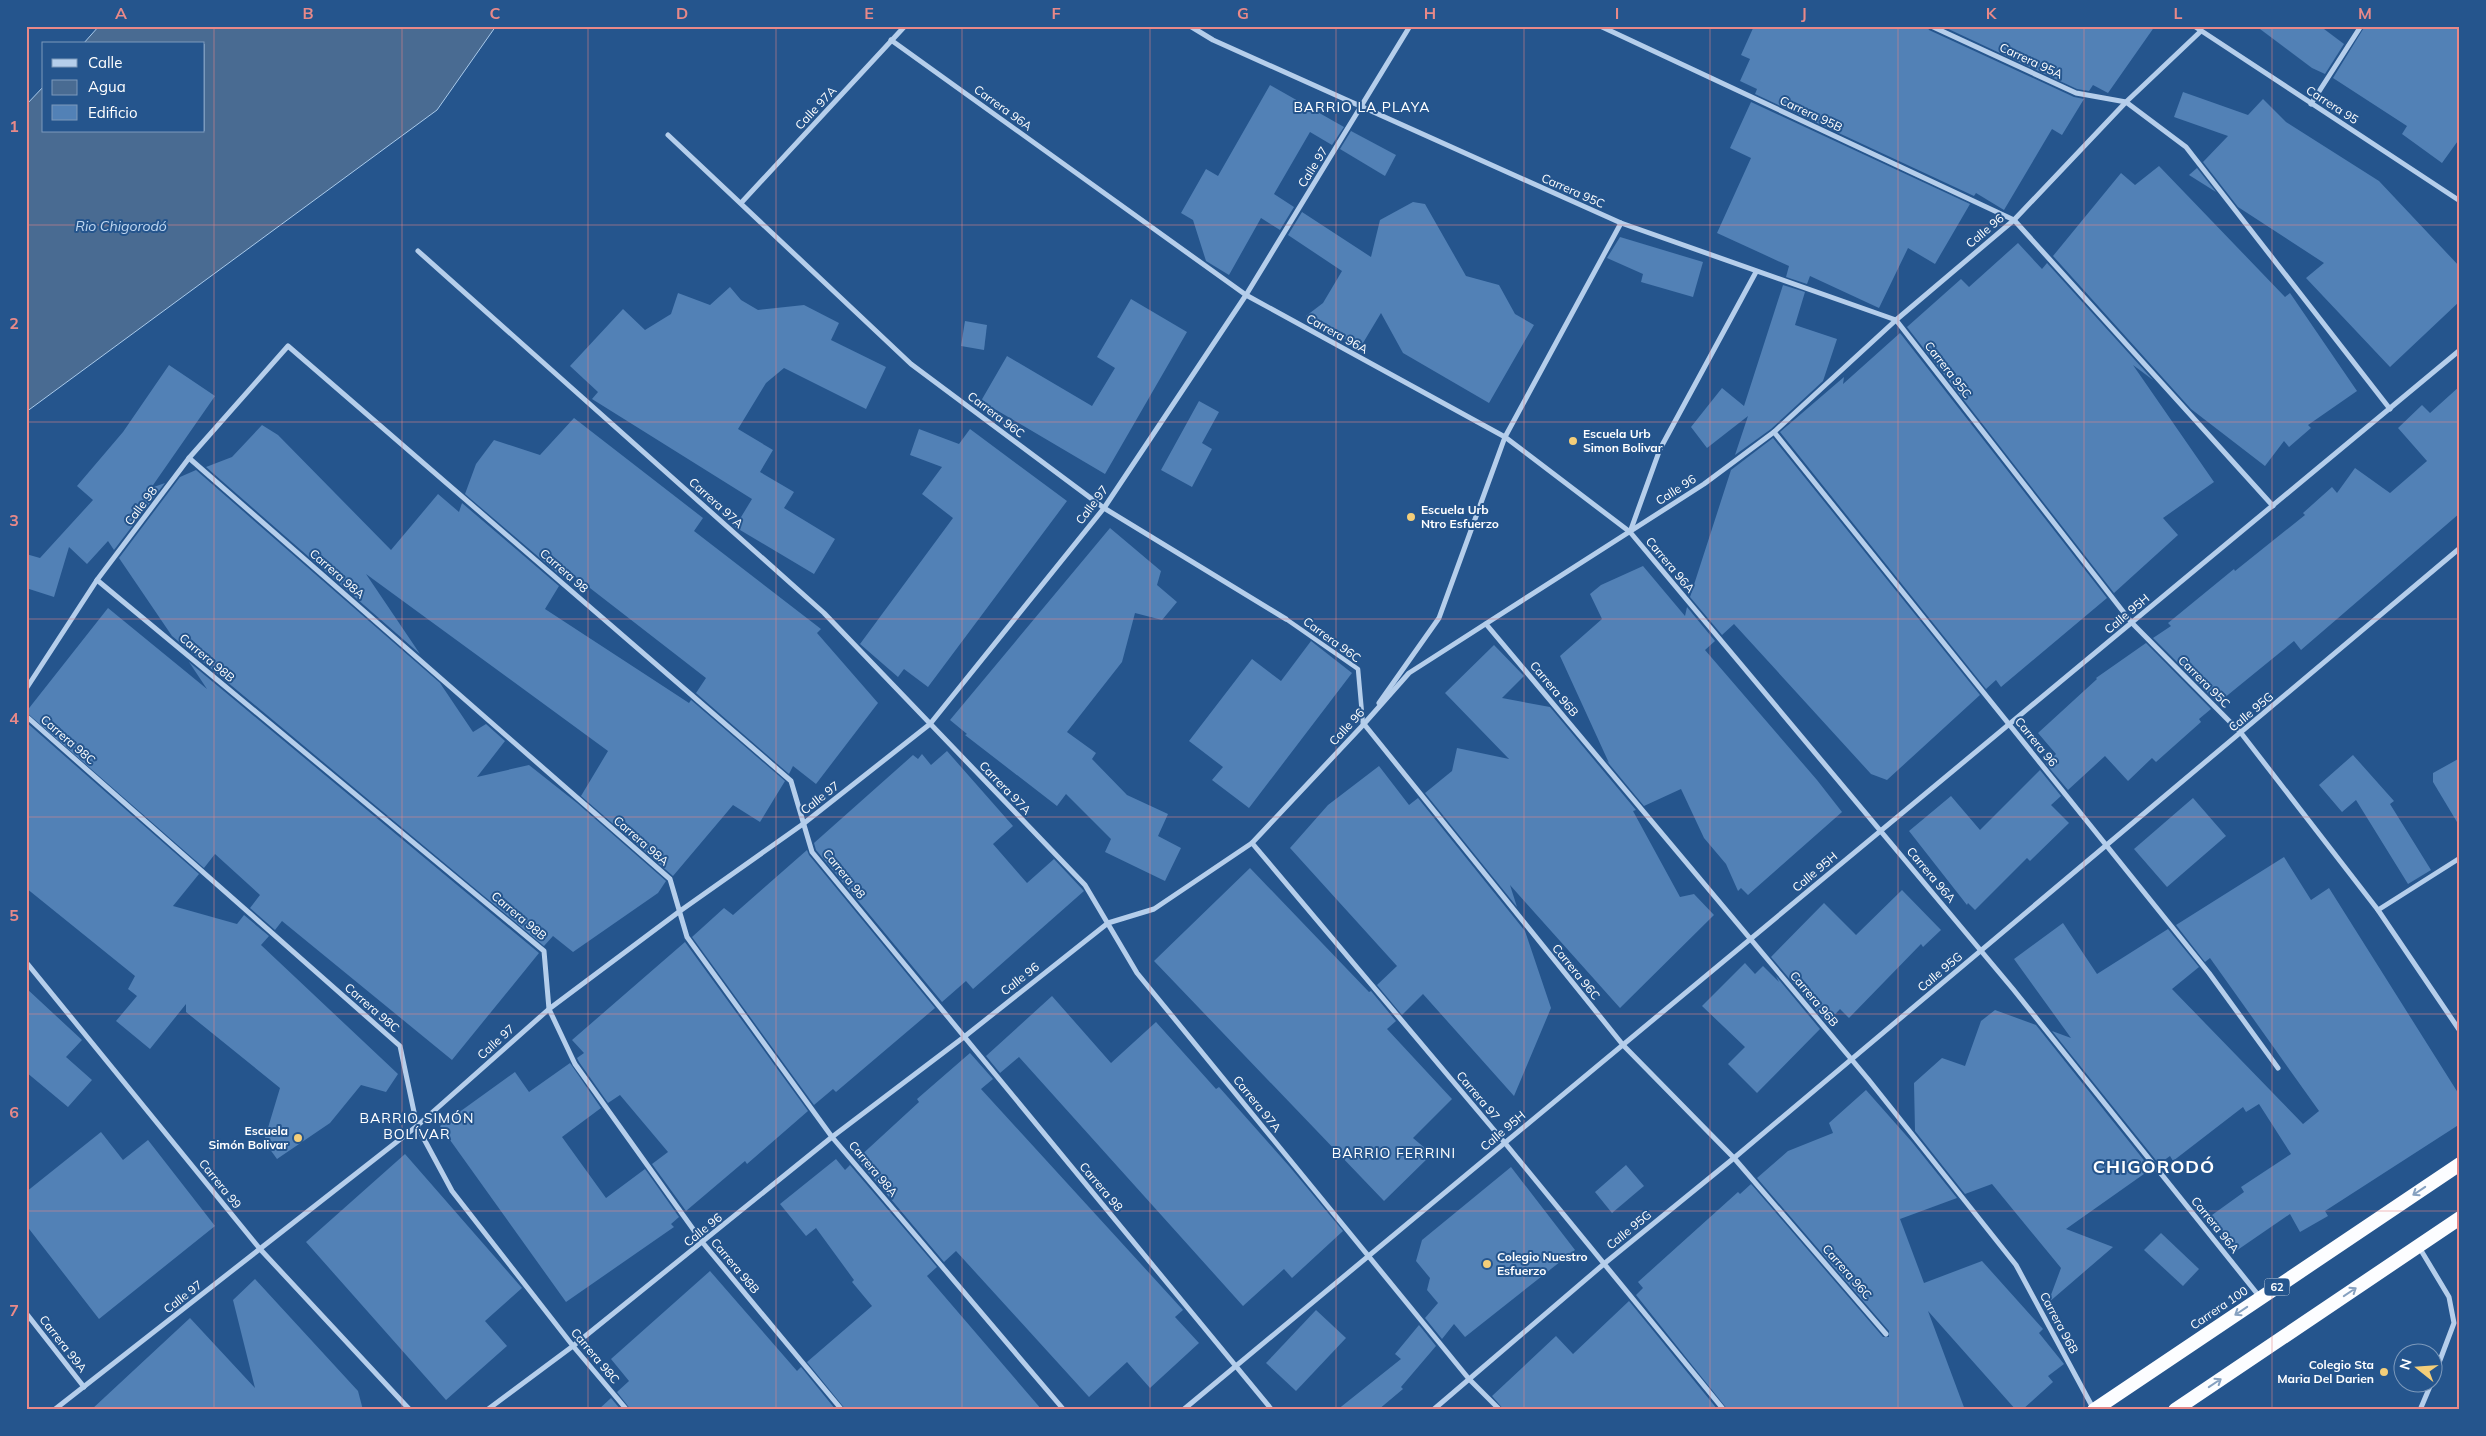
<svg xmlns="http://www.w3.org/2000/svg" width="2486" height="1436" viewBox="0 0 2486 1436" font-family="Mulish,sans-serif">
<rect width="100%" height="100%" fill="#25558d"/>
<path fill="#496b92" stroke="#a9caeb" d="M99,26h397l-59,84 -411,302v-307l18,-19v45h160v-87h-121z"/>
<g fill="#5281b6">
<path d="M1754,26h173l2,4 145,67 10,2 -22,36 -10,-6 -48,81 -28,-17 -2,3 -219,-102 2,-5 -17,-8 10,-22 -9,-4z"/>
<path d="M1942,26h213l-47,67 -15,-8 -4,6 -12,-2z"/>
<path d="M2256,26h64l24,18 -19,30 -13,-6z"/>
<path d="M2365,26h95v112l-18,25 -40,-29 5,-8 -74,-48z"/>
<path d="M1270,85l74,42 -12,18 -22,-13 -36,62 20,13 -14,23 -19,-12 -32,57 -23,-14 -13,-41 -12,-7 25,-44 12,7z"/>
<path d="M2183,92l65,23 15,-16 23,23 93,59 81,86v34l-70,66 -84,-89 18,-15 -86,-56 -35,-45 25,-26 -54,-19z"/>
<path d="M1751,102l219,102 -35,60 -27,-16 -29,60 -69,-32 -3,8 -21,-7 3,-11 -72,-33 34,-75 -21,-10z"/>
<path d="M1351,131l45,24 -11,21 -45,-27z"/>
<path d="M2159,166l126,131 5,-4 67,98 -49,34 3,3 -22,19 -5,-6 -19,25 -74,-57 -138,-153 68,-83 14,12z"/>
<path d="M2197,168l19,24 -27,-17z"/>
<path d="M1413,202l12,2 41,72 33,9 16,29 19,11 -45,78 -86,-50 -22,-40 -21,35 -54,-32 17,-13 19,-32 -54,-36 14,-23 69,45 9,-37z"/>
<path d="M1620,237l83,25 -10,35 -52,-15 2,-8 -36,-16z"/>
<path d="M2018,243l24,26 5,-6 106,117 -20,-15 81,117 -51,36 15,17 -64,58 -207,-266 54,-48 8,8z"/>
<path d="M1783,285l22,7 -10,33 42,14 -14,42 -52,48 -36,26 13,-39 -41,32 -16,-21 31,-39 22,18z"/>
<path d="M730,287l11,13 17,10 46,-5 35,18 -8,17 55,27 -20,42 -82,-41 -18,15 -28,46 35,21 -13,22 34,20 -10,16 51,31 -21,35 -79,-47 17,-28 -160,-100 6,-7 -28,-26 53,-57 22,21 26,-16 7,-21 32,12z"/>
<path d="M1131,299l56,33 -82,142 -124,-73 26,-45 85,50 23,-38 -18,-11z"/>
<path d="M965,321l22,4 -3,25 -23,-4z"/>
<path d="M1900,333l207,265 -106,89 -5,-7 -10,9 -206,-257 64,-55 -1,7z"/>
<path d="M169,365l46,31 -64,92 14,-5 -51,67 -6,-9 -21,23 -18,-17 -15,50 -28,-9v-34l14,4 53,-58 -16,-14 46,-54z"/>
<path d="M2460,386v127l-159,137 -7,-9 -76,62 -65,-65 18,-12 -3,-3 66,-54 1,2 70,-56 -2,-2 29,-26 5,6 18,-25 35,25 37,-32 -29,-33 24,-23 8,8z"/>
<path d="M1199,401l20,11 -17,31 10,6 -20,38 -31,-17z"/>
<path d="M574,418l129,100 -9,13 127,98 -4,4 61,70 -62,81 -23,-18 -4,8 -93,-81 10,-15 -138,-107 -5,7 -98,-84 11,-30 18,-24 46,15z"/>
<path d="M262,425l16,10 113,115 47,-56 21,18 3,-9 97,83 -14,23 144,94 2,-3 94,81 -25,41 -27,-17 -60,71 -92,-80 27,-45 -242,-177 54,80 -214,-187 26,-10z"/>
<path d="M919,429l40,15 11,-15 97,72 -139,186 -24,-18 -6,8 -38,-33 93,-126 -31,-24 20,-27 -32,-12z"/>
<path d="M1773,438l207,257 -93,85 -16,-6 -137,-150 -12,11 -32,-38 41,-127z"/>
<path d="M196,470l244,213 33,49 13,-8 19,17 -28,36 52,-12 48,38 89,78 -8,12 -85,59 -20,-16 -9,10 -372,-310 -53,-78 61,-81z"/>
<path d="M1110,528l51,43 -4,14 20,17 -15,18 -27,-7 -13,49 -55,70 29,21 -4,6 35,36 41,19 -10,22 23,12 -16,33 -60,-29 6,-13 -45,-45 -9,12 -92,-71 2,-1 -17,-14z"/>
<path d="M1643,566l42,50 2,-9 28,34 -10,9 112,130 25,32 -94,83 -7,-7 -3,3 -12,-27 -22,-26 -23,-49 -37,17 -39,-47 4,4 -49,-107 42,-37 -12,-25 11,-9z"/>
<path d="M108,608l99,81 -18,-27 350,291 -87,107 -170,-139 -7,9 -25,-22 10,-13 -45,-41 -11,14 -178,-156z"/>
<path d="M1311,641l41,32 -103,135 -37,-28 11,-13 -34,-26 63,-82 29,22z"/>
<path d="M2146,643l65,66 -12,10 2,3 -45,40 -4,-4 -24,23 -23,-25 -37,34 -22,-26 10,-10 -18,-21 59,-54 -1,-1z"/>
<path d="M1494,645l30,31 -22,22 48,9 86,103 -3,1 47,86 14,-3 20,21 -94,93 -110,-123 7,22 -92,-114 27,-22 5,-23 52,11 -64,-66z"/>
<path d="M26,722l173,152 -26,32 64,18 7,-9 25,21 -8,9 137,129 -12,18 -25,-7 -31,38 -53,36 -13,-18 16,-53 -94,-76v-8l-36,45 -34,-28 21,-25 -9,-7 7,-13 -109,-88z"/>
<path d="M947,751l66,75 -20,18 34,39 27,-24 30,32 -111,98 -7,-8 -24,21 -126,-152 -2,-7 99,-88 5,4 4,-5 9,11z"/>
<path d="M2353,755l41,46 -4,3 41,66 -23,14 -52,-84 -14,12 -23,-27z"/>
<path d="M2460,758v69l-27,-45v-9z"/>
<path d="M1379,766l30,39 9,-7 107,133 26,77 -37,88 -91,-102 -21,21 -25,-30 20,-19 -107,-118 38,-43z"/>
<path d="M2040,770l21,26 -10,9 18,18 -39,38 -3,-3 -52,52 -7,-7 -1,2 -58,-74 42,-35 29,34z"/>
<path d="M2193,798l33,38 -59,51 -33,-38z"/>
<path d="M807,850l2,5 126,153 -99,84 -3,-3 -19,16 -122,-168 32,-29 9,7z"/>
<path d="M2284,857l27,43 18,-12 131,208v28l-135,87 3,5 -28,16 -10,-18 -54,37 -24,-36 32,-23 -3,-5 50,-33 -32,-50 -13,8 -3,-5 -70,54 -3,-5 -11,8 -107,-133 19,7 -57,-79 49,-36 34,51 71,-45 31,38 -27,22 131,135 16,-13 -109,-153 -5,4 -29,-37z"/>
<path d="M1250,868l119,124 2,-1 25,30 -9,8 65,70 -39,39 19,16 -48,47 -230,-240z"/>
<path d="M1902,890l39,40 -18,17 -2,-3 -72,74 -9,-9 -13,14 -56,-66 53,-54 32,32z"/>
<path d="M685,942l123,169 -61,53 -2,-3 -59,50 -34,-47 16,-12 -48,-57 -12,8 -29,-41 -2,-4 7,-5 -12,-13z"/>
<path d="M1745,963l10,11 8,-8 16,16 -3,-6 44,53 -63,64 -29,-29 17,-17 -43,-41z"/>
<path d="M26,988l56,52 -16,17 26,23 -24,27 -42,-35z"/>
<path d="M1052,996l59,67 45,-41 60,67 3,-2 70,79 54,65 -51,47 -8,-9 -41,37 -224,-249 -19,16 -14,-17z"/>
<path d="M1995,1010l41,15 115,144 -85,60 47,18 -65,56 13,-35 -69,-84 -27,10 -50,-63 -1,-48 28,-25 23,8 16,-45z"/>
<path d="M970,1053l23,26 -12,10 202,221 -8,7 24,26 -49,45 -23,-26 -38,35 -133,-146 -12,11 -87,-103 62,-57 -2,-3z"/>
<path d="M570,1063l31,45 -39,29 44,61 39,-29 34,48 -8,7 3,3 -108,75 -126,-176 75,-54 14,20z"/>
<path d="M1866,1090l46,52 45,56 -57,21 24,64 58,-22 61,68 -4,4 25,31 -16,12 5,6 -31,28h-6l-88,-99 37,99h-237l-92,-115 7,-7 -5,-6 100,-90 2,2 11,-10 132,153h6v-6l-132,-153 31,-27 45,-18 -4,-10z"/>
<path d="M101,1132l22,28 25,-20 67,86 -116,93 -73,-94v-33z"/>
<path d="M405,1154l117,134 -37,33 22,25 -61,54 -140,-158z"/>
<path d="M836,1159l9,11 5,-5 87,102 -10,9 115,134h-196l-39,-48 65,-56 -20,-24 2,-2 -38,-52 -10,8 -26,-32z"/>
<path d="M1626,1165l18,21 -32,27 -17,-21z"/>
<path d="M1511,1167l64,83 -110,87 -11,-13 -12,15 -17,-21 13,-15 -11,-13 3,-12 -14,-17 6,-21z"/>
<path d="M2161,1233l38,36 -16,17 -39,-36z"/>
<path d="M710,1271l87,100 4,-4 35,43h-205l-14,-18 12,-11 -18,-22z"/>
<path d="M255,1279l103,112 5,19h-272l99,-92 65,70 -22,-88z"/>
<path d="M1629,1301l89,109h-214l-12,-14 64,-60 17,18z"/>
<path d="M1316,1310l30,28 -50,53 -30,-28z"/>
<path d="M1419,1325l17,21 -35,41 2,2 -25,21h-41l64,-51 -6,-5z"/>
<path d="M611,1398l10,12h-23z"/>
</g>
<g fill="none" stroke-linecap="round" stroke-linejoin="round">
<path stroke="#b5ceeb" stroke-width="4.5" d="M1286,619l72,50 5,56"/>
<g stroke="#b5ceeb" stroke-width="5">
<path d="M1190,26l23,14 408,183 275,97 236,303 109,110 137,177 82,121"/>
<path d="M1600,26l414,194 259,286"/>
<path d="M1931,26l145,67 50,9 60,45 204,262"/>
<path d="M2194,26l266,175"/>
<path d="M891,40l355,255 259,142 125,95 383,457 246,307"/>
<path d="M2311,104l50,-78"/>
<path d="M668,135l243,229 193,144 182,111"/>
<path d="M741,203l164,-177"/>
<path d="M418,251l406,362 261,272 52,88 332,406 31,31"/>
<path d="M1774,432l435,541 69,95"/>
<path d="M189,458l481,421 17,58 145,200 232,273"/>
<path d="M1630,532l30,-83 96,-177"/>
<path d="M97,580l447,371 5,58 26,55 128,179 139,167"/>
<path d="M1486,624l382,455 148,186 77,143"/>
<path d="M26,689l71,-109 92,-122 99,-112 503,435 21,71 460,558"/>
<path d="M1379,703l60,-85 66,-181 116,-214"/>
<path d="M26,716l374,330 17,80 35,65 121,155 54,64"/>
<path d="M1364,724l259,321 111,113 152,176"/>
<path d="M1252,843l253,300 219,267"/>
<path d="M2378,910l82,-52"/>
<path d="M26,962l234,287 150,161"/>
<path d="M2419,1247l30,50 5,26 -20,53"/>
<path d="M26,1313l58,74"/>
<path d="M54,1410l363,-284 132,-117 131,-98 123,-87 127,-100 174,-216 142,-213 164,-269"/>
<path d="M487,1410l86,-64 259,-209 132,-100 144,-114 46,-14 98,-66 111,-118 46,-52 295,-189 70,-52 122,-112 118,-100 112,-118 75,-71"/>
<path d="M1183,1410l1277,-1060"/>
<path d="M1433,1410l172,-147 129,-105 726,-610"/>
<path d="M2420,1410l11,-26"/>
</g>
<g stroke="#fcfdff" stroke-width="14">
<path d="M2094,1410l366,-246"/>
<path d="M2175,1410l285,-192"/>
</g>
</g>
<defs><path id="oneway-shaft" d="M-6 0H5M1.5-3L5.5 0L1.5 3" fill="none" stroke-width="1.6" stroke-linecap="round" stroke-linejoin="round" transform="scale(1.25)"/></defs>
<g stroke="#86a1c0">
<use href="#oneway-shaft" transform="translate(2419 1191) rotate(146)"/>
<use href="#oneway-shaft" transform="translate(2350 1292) rotate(-34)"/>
<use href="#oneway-shaft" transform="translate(2241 1311) rotate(146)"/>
<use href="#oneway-shaft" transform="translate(2215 1383) rotate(-34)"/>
</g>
<path fill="none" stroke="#e88989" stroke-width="1" stroke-opacity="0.55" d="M214,26v1384M402,26v1384M588,26v1384M776,26v1384M962,26v1384M1150,26v1384M1336,26v1384M1524,26v1384M1710,26v1384M1898,26v1384M2084,26v1384M2272,26v1384M26,225h2434M26,422h2434M26,619h2434M26,817h2434M26,1014h2434M26,1211h2434"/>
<g fill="#f4ce79" stroke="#25558d" stroke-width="2">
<circle cx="1573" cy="441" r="5"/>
<circle cx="1411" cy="517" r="5"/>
<circle cx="298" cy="1138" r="5"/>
<circle cx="1487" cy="1264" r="5"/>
<circle cx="2384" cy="1372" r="5"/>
</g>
<g text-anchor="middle" stroke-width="4" stroke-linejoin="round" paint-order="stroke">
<rect fill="#25558d" stroke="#beccdd" stroke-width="1" x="2264.5" y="1278.5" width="25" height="17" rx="4"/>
<g font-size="11" font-weight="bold" fill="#fff">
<text x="2277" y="1291">62</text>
</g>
<g font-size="12" fill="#fff" stroke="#25558d">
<text transform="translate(2031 61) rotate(25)" y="4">Carrera 95A</text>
<text transform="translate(2332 105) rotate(33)" y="4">Carrera 95</text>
<text transform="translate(816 108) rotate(-47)" y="4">Calle 97A</text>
<text transform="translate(1003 108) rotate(36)" y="4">Carrera 96A</text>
<text transform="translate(1811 114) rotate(25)" y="4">Carrera 95B</text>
<text transform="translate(1313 167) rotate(-58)" y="4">Calle 97</text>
<text transform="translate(1573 191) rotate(24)" y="4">Carrera 95C</text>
<text transform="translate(1985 231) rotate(-40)" y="4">Calle 96</text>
<text transform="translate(1337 334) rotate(29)" y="4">Carrera 96A</text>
<text transform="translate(1948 370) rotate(52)" y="4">Carrera 95C</text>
<text transform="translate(996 415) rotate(37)" y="4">Carrera 96C</text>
<text transform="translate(1676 490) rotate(-33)" y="4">Calle 96</text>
<text transform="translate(716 503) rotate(42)" y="4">Carrera 97A</text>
<text transform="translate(1092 505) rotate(-53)" y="4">Calle 97</text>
<text transform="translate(141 506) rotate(-53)" y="4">Calle 98</text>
<text transform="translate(1670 565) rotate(50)" y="4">Carrera 96A</text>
<text transform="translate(564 571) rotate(41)" y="4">Carrera 98</text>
<text transform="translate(337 574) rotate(41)" y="4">Carrera 98A</text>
<text transform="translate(2127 614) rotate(-40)" y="4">Calle 95H</text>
<text transform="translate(1332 640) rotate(36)" y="4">Carrera 96C</text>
<text transform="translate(207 658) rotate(40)" y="4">Carrera 98B</text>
<text transform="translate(2204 682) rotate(45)" y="4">Carrera 95C</text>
<text transform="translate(1554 689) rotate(50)" y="4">Carrera 96B</text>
<text transform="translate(2251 712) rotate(-40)" y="4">Calle 95G</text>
<text transform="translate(1347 727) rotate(-47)" y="4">Calle 96</text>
<text transform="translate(68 740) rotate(41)" y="4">Carrera 98C</text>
<text transform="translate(2036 742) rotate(51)" y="4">Carrera 96</text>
<text transform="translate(1005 788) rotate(46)" y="4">Carrera 97A</text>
<text transform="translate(820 798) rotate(-38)" y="4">Calle 97</text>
<text transform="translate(641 841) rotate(41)" y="4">Carrera 98A</text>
<text transform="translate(1815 872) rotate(-40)" y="4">Calle 95H</text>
<text transform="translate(844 874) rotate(51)" y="4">Carrera 98</text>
<text transform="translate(1931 875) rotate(50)" y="4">Carrera 96A</text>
<text transform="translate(519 916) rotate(40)" y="4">Carrera 98B</text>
<text transform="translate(1576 972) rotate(51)" y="4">Carrera 96C</text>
<text transform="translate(1940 972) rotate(-40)" y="4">Calle 95G</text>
<text transform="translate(1020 979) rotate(-38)" y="4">Calle 96</text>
<text transform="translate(1814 999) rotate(50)" y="4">Carrera 96B</text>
<text transform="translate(372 1008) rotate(41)" y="4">Carrera 98C</text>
<text transform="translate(496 1042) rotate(-42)" y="4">Calle 97</text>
<text transform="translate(1478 1096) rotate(50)" y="4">Carrera 97</text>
<text transform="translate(1257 1104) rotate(51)" y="4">Carrera 97A</text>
<text transform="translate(1503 1131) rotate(-40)" y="4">Calle 95H</text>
<text transform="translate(873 1169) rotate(50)" y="4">Carrera 98A</text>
<text transform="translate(220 1184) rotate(51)" y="4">Carrera 99</text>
<text transform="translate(1101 1187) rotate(50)" y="4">Carrera 98</text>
<text transform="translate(2215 1225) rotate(51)" y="4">Carrera 96A</text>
<text transform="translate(703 1230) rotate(-39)" y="4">Calle 96</text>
<text transform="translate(1629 1230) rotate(-39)" y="4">Calle 95G</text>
<text transform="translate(735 1266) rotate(50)" y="4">Carrera 98B</text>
<text transform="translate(1847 1272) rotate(49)" y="4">Carrera 96C</text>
<text transform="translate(183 1297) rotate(-38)" y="4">Calle 97</text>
<text transform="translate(2219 1308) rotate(-34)" y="4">Carrera 100</text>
<text transform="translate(2059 1323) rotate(62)" y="4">Carrera 96B</text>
<text transform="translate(63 1344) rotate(52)" y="4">Carrera 99A</text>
<text transform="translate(595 1356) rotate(50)" y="4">Carrera 98C</text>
</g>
<g font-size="12" font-weight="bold" fill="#fff" stroke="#25558d" text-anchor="start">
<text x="1583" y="438">Escuela Urb<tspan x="1583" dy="14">Simon Bolivar</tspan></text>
<text x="1421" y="514">Escuela Urb<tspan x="1421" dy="14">Ntro Esfuerzo</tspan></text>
<text x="288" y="1135" text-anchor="end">Escuela<tspan x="288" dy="14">Simón Bolivar</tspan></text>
<text x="1497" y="1261">Colegio Nuestro<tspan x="1497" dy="14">Esfuerzo</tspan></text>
<text x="2374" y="1369" text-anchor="end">Colegio Sta<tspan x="2374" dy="14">Maria Del Darien</tspan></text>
</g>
<g font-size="14" letter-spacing="1" fill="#fff" stroke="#25558d">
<text x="1362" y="112">BARRIO LA PLAYA</text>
<text x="417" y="1123">BARRIO SIMÓN<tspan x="417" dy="16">BOLÍVAR</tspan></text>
<text x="1394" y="1158">BARRIO FERRINI</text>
</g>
<g font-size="14" font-style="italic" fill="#c1d8f2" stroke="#25558d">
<text x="121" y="231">Rio Chigorodó</text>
</g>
<g font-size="18" font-weight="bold" letter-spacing="1" fill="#fff" stroke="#25558d">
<text x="2154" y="1173">CHIGORODÓ</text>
</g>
</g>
<rect width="2486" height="1436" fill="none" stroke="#25558d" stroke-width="55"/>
<rect x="42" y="42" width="162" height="90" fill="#25558d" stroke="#7c99bb"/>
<rect x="52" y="59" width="25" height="8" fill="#b5ceeb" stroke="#7c99bb"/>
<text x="88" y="68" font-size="15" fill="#ffffff">Calle</text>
<rect x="52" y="80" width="25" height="15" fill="#496b92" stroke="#7c99bb"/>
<text x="88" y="92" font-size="15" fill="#ffffff">Agua</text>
<rect x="52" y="105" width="25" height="15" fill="#5281b6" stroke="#7c99bb"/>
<text x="88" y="118" font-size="15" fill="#ffffff">Edificio</text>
<g transform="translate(2418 1368) rotate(287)"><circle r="24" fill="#25558d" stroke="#7c99bb"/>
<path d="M0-4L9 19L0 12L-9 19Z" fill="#f4ce79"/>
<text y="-8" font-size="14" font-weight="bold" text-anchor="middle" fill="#ffffff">N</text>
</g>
<rect x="28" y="28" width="2430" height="1380" fill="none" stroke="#e88989" stroke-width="2"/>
<g font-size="16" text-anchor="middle" font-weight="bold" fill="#e88989">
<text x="121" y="19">A</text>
<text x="308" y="19">B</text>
<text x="495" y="19">C</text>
<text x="682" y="19">D</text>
<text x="869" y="19">E</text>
<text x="1056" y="19">F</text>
<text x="1243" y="19">G</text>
<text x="1430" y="19">H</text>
<text x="1617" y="19">I</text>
<text x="1804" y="19">J</text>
<text x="1991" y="19">K</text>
<text x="2178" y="19">L</text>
<text x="2365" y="19">M</text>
<text x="14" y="132">1</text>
<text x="14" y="329">2</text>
<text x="14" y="526">3</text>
<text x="14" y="724">4</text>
<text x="14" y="921">5</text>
<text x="14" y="1118">6</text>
<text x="14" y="1316">7</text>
</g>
</svg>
